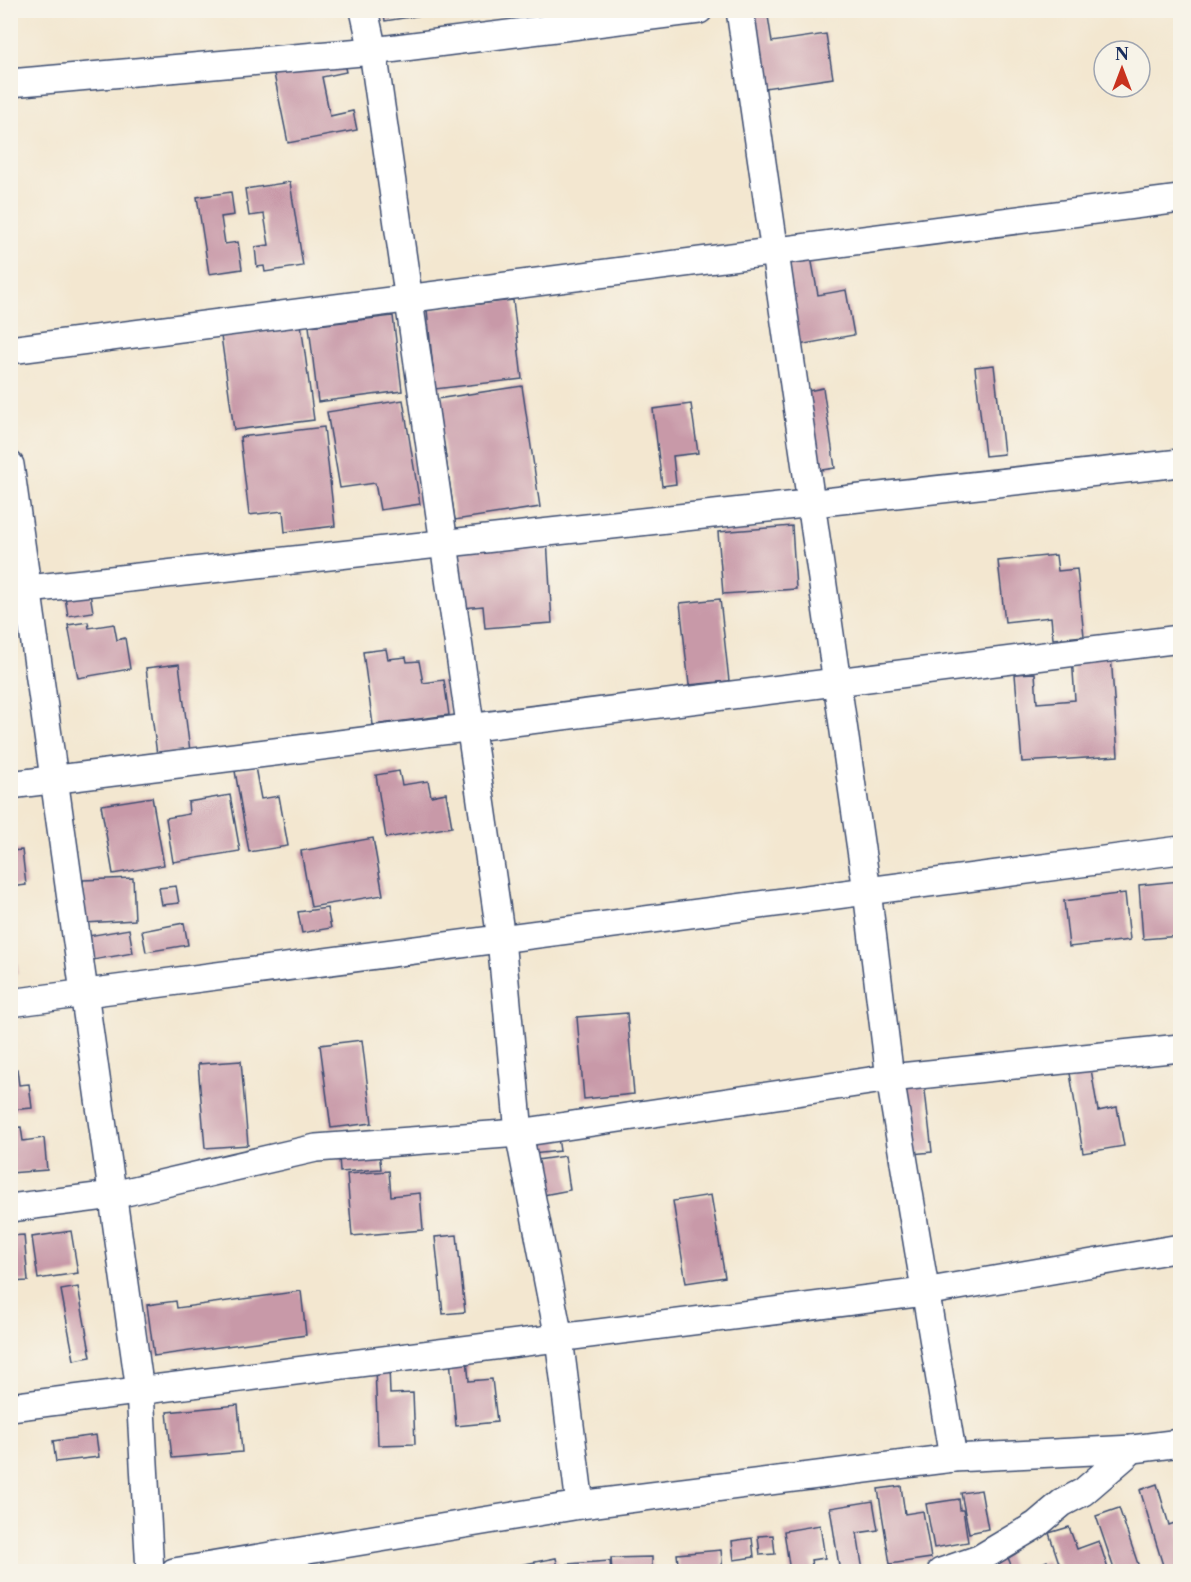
<svg xmlns="http://www.w3.org/2000/svg" width="1191" height="1582" viewBox="0 0 1191 1582" font-family="'Libre Caslon Text',serif">
<rect width="100%" height="100%" fill="#f7f3e8"/>
<filter id="ink" filterUnits="userSpaceOnUse"><feTurbulence type="fractalNoise" baseFrequency=".0167" numOctaves="2"/><feDisplacementMap in="SourceGraphic" scale="12" xChannelSelector="R" yChannelSelector="G"/><feConvolveMatrix kernelMatrix="1 2 1 2 8 2 1 2 1" color-interpolation-filters="sRGB"/></filter>
<filter id="wash" filterUnits="userSpaceOnUse"><feTurbulence type="fractalNoise" baseFrequency=".008" numOctaves="4" result="noise"/><feDisplacementMap in="SourceGraphic" scale="24" xChannelSelector="R" yChannelSelector="G"/><feGaussianBlur stdDeviation="1.35" result="paint"/><feColorMatrix in="noise" values="0 0 0 0 0 0 0 0 0 0 0 0 0 0 0 0 0 1.4 0 .05"/><feComposite in="paint" operator="in"/></filter>
<g filter="url(#wash)">
<rect width="100%" height="100%" fill="#f3e7d0"/>
<g id="blocks">
<g fill="#c899a8">
<path d="M383,10h58v2l-56,9z"/>
<path d="M746,10h21l5,32 54,-8 7,44 -75,11z"/>
<path d="M343,60l3,12 -24,5 8,39 23,-5 4,19 -69,13 -14,-69z"/>
<path d="M290,182l13,84 -38,6 -1,-6 -7,1 -2,-20 14,-2 -5,-31 -15,2 -4,-27z"/>
<path d="M231,192l3,23 -13,2 4,27 13,-2 4,27 -33,5 -12,-77z"/>
<path d="M811,257l7,38 28,-5 8,45 -55,10 -16,-82z"/>
<path d="M513,300l9,79 -87,10 -8,-79z"/>
<path d="M393,316l9,75 -84,11 -9,-76z"/>
<path d="M301,324l13,96 -80,10 -13,-94z"/>
<path d="M994,365l10,89 -19,2 -10,-89z"/>
<path d="M522,386l18,121 -85,13 -18,-121z"/>
<path d="M823,388l12,80 -20,3 -12,-79z"/>
<path d="M403,400l17,104 -40,6 -5,-27 -35,5 -13,-76z"/>
<path d="M691,404l7,49 -25,3 3,28 -14,2 -9,-77z"/>
<path d="M324,427l11,99 -50,6 -2,-21 -34,4 -9,-78z"/>
<path d="M792,526l4,63 -73,5 -5,-62z"/>
<path d="M547,539l5,84 -67,5 -2,-22 -20,2 -4,-64z"/>
<path d="M1056,555l2,16 19,-2 7,67 -31,3 -2,-22 -46,5 -7,-61z"/>
<path d="M90,593l3,19 -25,4 -3,-19z"/>
<path d="M720,599l9,82 -40,4 -9,-82z"/>
<path d="M88,622l1,6 25,-4 3,16 8,-2 5,31 -52,9 -10,-53z"/>
<path d="M386,649l2,10 18,-2 1,5 12,-1 4,22 21,-3 5,35 -76,10 -10,-73z"/>
<path d="M1111,655l7,101 -96,6 -7,-88 20,-1 2,30 38,-3 -3,-43z"/>
<path d="M179,664l11,87 -33,4 -11,-87z"/>
<path d="M255,767l6,32 18,-3 9,50 -39,6 -14,-81z"/>
<path d="M399,771l3,14 26,-4 3,15 15,-3 6,34 -66,11 -10,-63z"/>
<path d="M230,795l10,56 -67,11 -7,-44 23,-4 -1,-12z"/>
<path d="M152,797l12,68 -51,9 -12,-69z"/>
<path d="M373,838l10,57 -72,12 -10,-56z"/>
<path d="M22,850l4,35 -16,2v-36z"/>
<path d="M133,878l2,42 -50,3 -2,-43z"/>
<path d="M1180,881v55l-37,3 -4,-54z"/>
<path d="M176,886l3,17 -17,2 -3,-17z"/>
<path d="M1125,893l5,47 -61,7 -5,-46z"/>
<path d="M327,908l4,20 -29,5 -4,-21z"/>
<path d="M184,923l4,22 -42,7 -4,-21z"/>
<path d="M129,929l4,24 -40,7 -5,-24z"/>
<path d="M10,948h6l2,25 -8,1z"/>
<path d="M627,1013l7,81 -50,5 -7,-82z"/>
<path d="M362,1040l10,83 -41,5 -11,-83z"/>
<path d="M241,1061l7,84 -43,3 -7,-84z"/>
<path d="M17,1069l2,16 10,-1 3,24 -22,2v-40z"/>
<path d="M1091,1069l7,42 19,-4 7,39 -41,7 -13,-80z"/>
<path d="M924,1082l8,70 -20,2 -8,-69z"/>
<path d="M21,1127l2,14 21,-3 3,32 -37,3v-45z"/>
<path d="M557,1131l3,20 -28,3 -1,-20z"/>
<path d="M379,1152l2,17 -41,3 -1,-16z"/>
<path d="M565,1156l5,34 -27,5 -6,-35z"/>
<path d="M389,1171l2,25 29,-3 3,37 -71,6 -5,-62z"/>
<path d="M711,1195l14,82 -39,6 -13,-82z"/>
<path d="M71,1231l7,42 -40,6 -6,-42z"/>
<path d="M24,1235l4,46 -18,1v-46z"/>
<path d="M457,1235l8,77 -22,2 -8,-77z"/>
<path d="M78,1287l13,70 -17,3 -13,-70z"/>
<path d="M301,1291l5,44 -152,21 -7,-51 29,-4 1,7z"/>
<path d="M467,1358l2,23 23,-2 5,43 -41,4 -6,-67z"/>
<path d="M389,1366l1,28 23,-1 2,51 -37,1 -3,-78z"/>
<path d="M238,1405l4,47 -70,6 -5,-46z"/>
<path d="M96,1435l3,22 -43,5 -3,-21z"/>
<path d="M1157,1484l12,41 11,-4v50l-1,1h-14l-25,-82z"/>
<path d="M901,1486l4,28 18,-3 8,47 -41,6 -12,-75z"/>
<path d="M981,1490l7,39 -19,4 -8,-40z"/>
<path d="M959,1499l1,11h3l5,32 -34,6 -8,-44z"/>
<path d="M873,1501l5,29 -21,3 6,38 -23,1 -10,-64z"/>
<path d="M1119,1508l21,62 -5,2h-20l-19,-56z"/>
<path d="M820,1525l5,33 -14,2 2,12h-23l-6,-41z"/>
<path d="M1069,1527l8,22 22,-8 10,31h-47l-13,-39z"/>
<path d="M773,1535l2,19 -15,1 -2,-19z"/>
<path d="M752,1538l2,19 -20,3 -2,-19z"/>
<path d="M721,1550l2,22h-44l-2,-18z"/>
<path d="M1006,1553l8,19h-24l-4,-10z"/>
<path d="M652,1557v15h-40l-1,-14z"/>
<path d="M556,1558l3,14h-65v-2z"/>
<path d="M610,1561l1,11h-43v-8z"/>
<path d="M1047,1561l5,11h-28z"/>
</g>
</g>
</g>
<g filter="url(#ink)">
<use href="#blocks" fill-opacity="0" stroke="#3b4b6f" stroke-width="1.5"/>
<g fill="none" stroke-linecap="round" stroke-linejoin="round">
<g stroke="#3b4b6f" stroke-width="30">
<g id="minor">
<path d="M364,10l9,41 128,888 18,194 40,205 21,167"/>
<path d="M740,10l127,881 23,187 63,380"/>
<path d="M10,83l363,-32 326,-41"/>
<path d="M10,350l1170,-151"/>
<path d="M10,465l130,926 10,181"/>
<path d="M10,591l1170,-128"/>
<path d="M10,785l1170,-146"/>
<path d="M10,1003l1170,-153"/>
<path d="M10,1208l103,-13 203,-47 203,-15 371,-55 290,-30"/>
<path d="M10,1407l914,-115 256,-44"/>
<path d="M174,1572l406,-67 373,-47 180,-9"/>
<path d="M941,1572l38,-13 57,-34 26,-22 21,-11 50,-43 47,-6"/>
</g>
</g>
<use href="#minor" stroke="#fff" stroke-width="27"/>
</g>
</g>
<rect width="1191" height="1582" fill="none" stroke="#f7f3e8" stroke-width="36"/>
<g transform="translate(1122 69)"><circle r="28" fill="#f7f3e8" stroke="#9fa5b1" stroke-width="1.5"/>
<path d="M0-4.5L10 22L0 15L-10 22Z" fill="#c8321e"/>
<text y="-9" font-size="16" font-weight="bold" text-anchor="middle" fill="#1b2f5e">N</text>
</g>
</svg>
